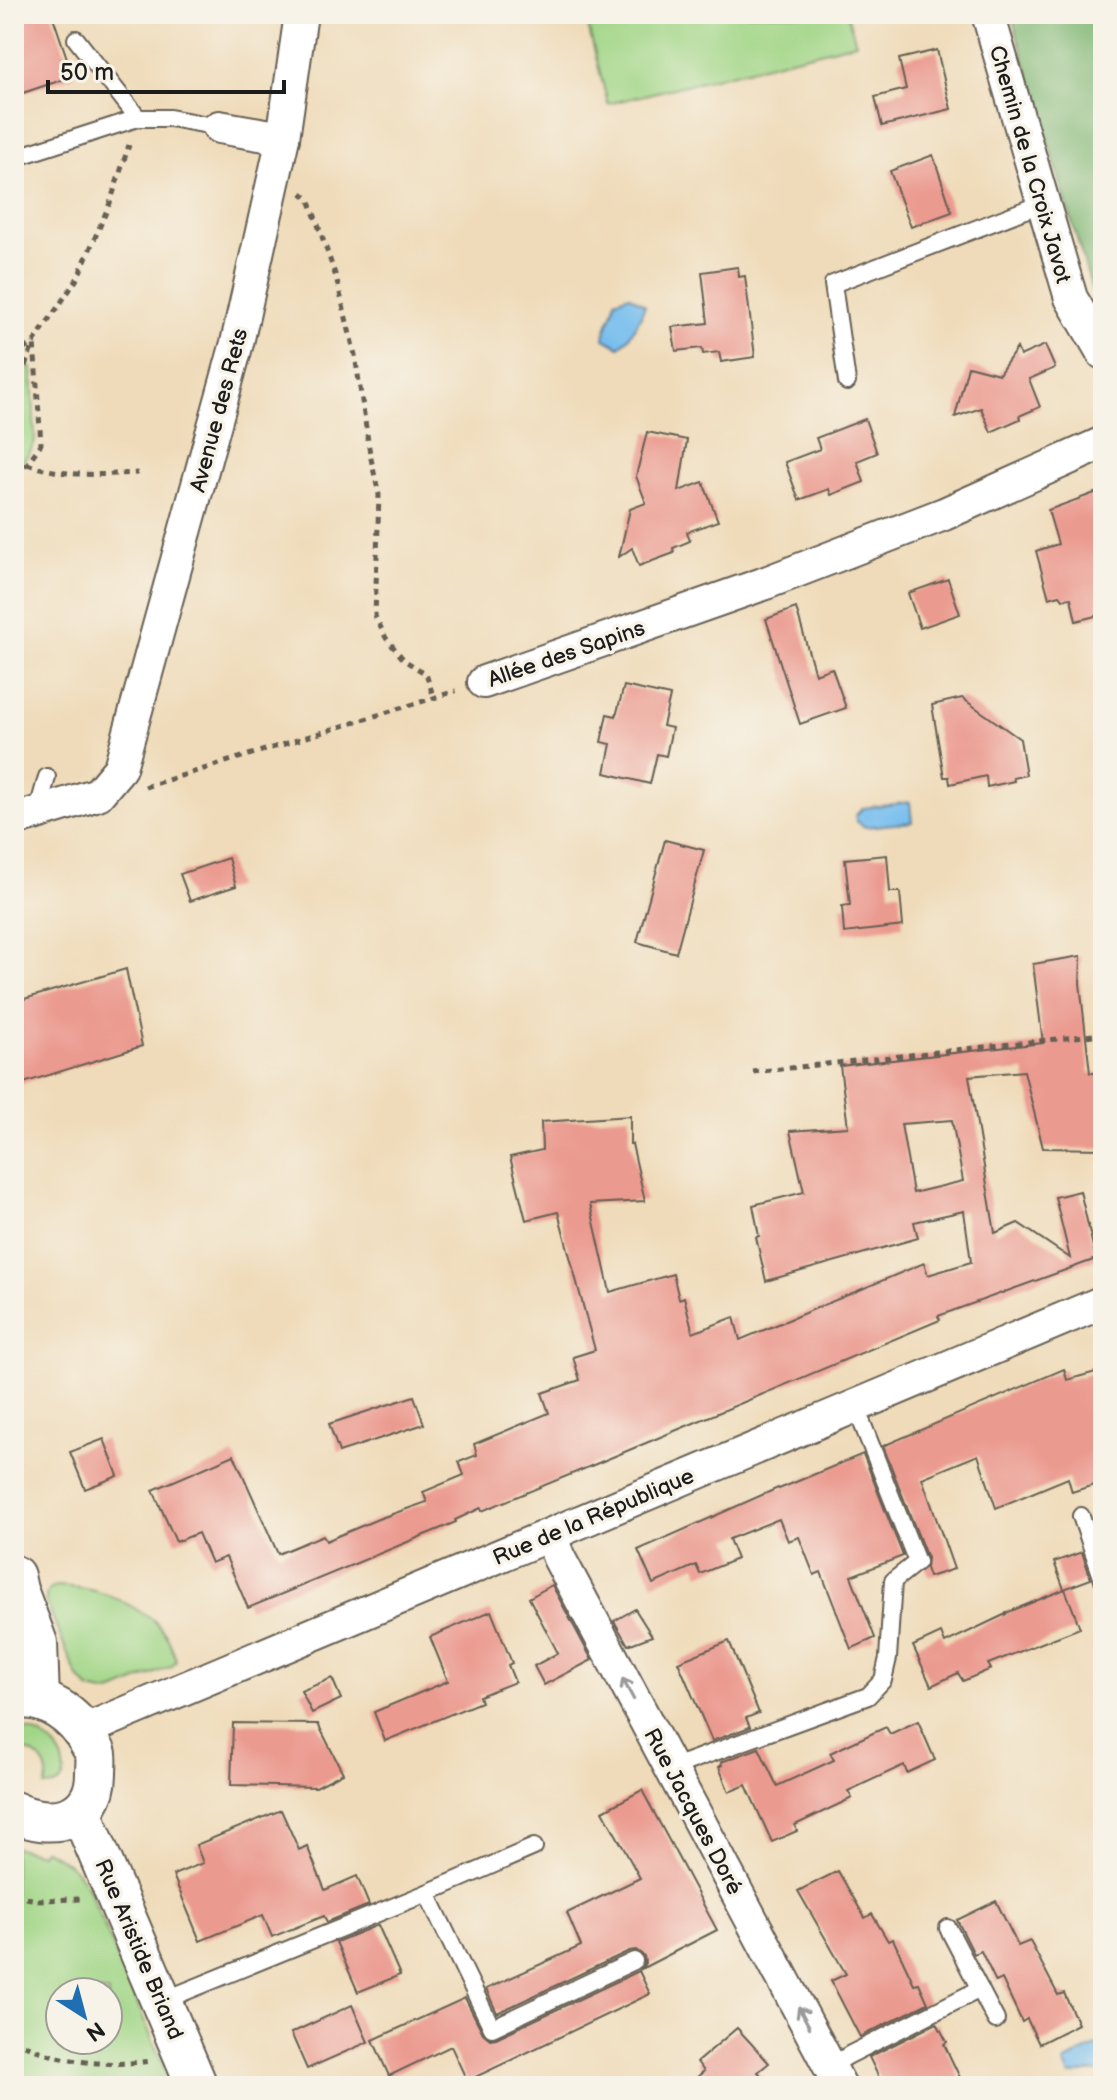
<svg xmlns="http://www.w3.org/2000/svg" width="1117" height="2100" viewBox="0 0 1117 2100" font-family="'Balsamiq Sans',sans-serif">
<rect width="100%" height="100%" fill="#f7f3e8"/>
<filter id="ink" filterUnits="userSpaceOnUse"><feTurbulence type="fractalNoise" baseFrequency=".0125" numOctaves="2"/><feDisplacementMap in="SourceGraphic" scale="16" xChannelSelector="R" yChannelSelector="G"/><feConvolveMatrix kernelMatrix="1 2 1 2 8 2 1 2 1" color-interpolation-filters="sRGB"/></filter>
<filter id="wash" filterUnits="userSpaceOnUse"><feTurbulence type="fractalNoise" baseFrequency=".006" numOctaves="4" result="noise"/><feDisplacementMap in="SourceGraphic" scale="32" xChannelSelector="R" yChannelSelector="G"/><feGaussianBlur stdDeviation="1.8" result="paint"/><feColorMatrix in="noise" values="0 0 0 0 0 0 0 0 0 0 0 0 0 0 0 0 0 1.4 0 .05"/><feComposite in="paint" operator="in"/></filter>
<g filter="url(#wash)">
<rect width="100%" height="100%" fill="#efdbba"/>
<g fill="#a1d687" stroke="#5e7952" stroke-width="2" fill-rule="evenodd">
<path d="M585,14h262l9,29 -248,61z"/>
<path d="M18,364l14,4 3,73 -5,11 -7,9 -9,5v-97z"/>
<path d="M56,1586c32,1 55,7 83,25 7,4 15,8 20,15 9,10 13,21 17,34l-4,6 -58,25 -10,2 -14,-3 -13,-14 -31,-74c-1,-8 1,-13 10,-16z"/>
<path d="M14,1729c14,0 27,5 37,14 15,14 23,44 -6,44 8,-22 -10,-38 -31,-38z"/>
<path d="M14,1847l26,7 3,-5c26,13 37,21 49,48l80,189h-158zM108,1992v48h-48v-48z"/>
</g>
<path fill="#80b774" stroke="#4e6a48" stroke-width="2" d="M1011,14h92v290l-11,-14z"/>
<g fill="#76bdee" stroke="#496c85" stroke-width="2">
<path d="M629,295l16,10c-5,16 -13,30 -25,42l-16,-8c1,-16 11,-24 11,-39z"/>
<path d="M910,802l2,20 -47,5 -9,-6v-6l7,-7z"/>
<path d="M1101,2043l2,2v27h-16l-17,4 -6,-13z"/>
</g>
<g id="blocks">
<g fill="#eb9a8f" fill-rule="evenodd">
<path d="M14,14h38l21,62 -59,20z"/>
<path d="M937,50l14,59 -69,17 -7,-29 31,-8 -7,-30z"/>
<path d="M933,155l19,57 -41,15 -21,-56z"/>
<path d="M738,267l1,10 6,-1 10,81 -34,5 -2,-10 -16,2 -1,-6 -26,3 -4,-24 36,-4 -6,-51z"/>
<path d="M1045,345l10,23 -26,11 11,28 -21,9 1,3 -29,13 -10,-24 -26,9 13,-51 31,8 18,-26 3,8z"/>
<path d="M865,419l12,34 -20,8 7,21 -33,13 -2,-6 -30,11 -14,-38 35,-13 -4,-11z"/>
<path d="M647,432l40,8 -8,51 24,-9 15,39 -31,11 3,9 -17,7 1,5 -35,13 -7,-18 -13,9 11,-48 16,-6 -10,-27z"/>
<path d="M1103,490v124l-27,7 -5,-23 -8,1 -3,-4 -11,3 -13,-47 22,-7 -10,-34z"/>
<path d="M948,579l12,35 -40,14 -12,-35z"/>
<path d="M796,608l19,66 17,-6 14,40 -46,16 -34,-105z"/>
<path d="M624,686l46,10 -7,30 9,2 -6,28 -9,-2 -7,30 -45,-11 6,-29 -10,-2 6,-28 9,2z"/>
<path d="M962,698l58,41 6,36 -13,3 1,3 -27,6 -1,-11 -36,8 -1,-7h-5l-12,-72z"/>
<path d="M665,840l39,10 -28,103 -39,-11z"/>
<path d="M887,855l3,37h10l3,34 -59,7 -2,-27 8,-1 -5,-46z"/>
<path d="M228,858l8,28 -46,15 -10,-27z"/>
<path d="M1081,956l-1,27 10,90h13v76l-60,-1 -19,-77 -55,5 26,157 23,-10 52,35 -15,-61 25,-6 16,68 -158,57 2,4 -349,146 -109,45 -1,-3 -26,12 1,2 -208,86 -22,-51 -15,6 -13,-30 -22,9 -23,-52 81,-35 44,99 45,-19 3,6 52,-22 49,-17 -4,-10 41,-17 -5,-13 18,-7 -3,-11 75,-31 -7,-20 38,-13 -7,-23 22,-7 -37,-138 -32,8 -16,-63 32,-7 -1,-28 89,-6v28h2l13,57 -55,3 20,88 63,-18 6,25 5,-2 9,36 41,-16 6,23 184,-77 4,12 43,-13 -7,-51 -50,11 4,16 -152,43 -10,-44 3,-1 -6,-31 51,-13 -14,-61 58,-4 -8,-61 203,-23 -10,-79zM952,1120l11,61 -50,12 -12,-69z"/>
<path d="M126,969l16,77 -128,40v-84z"/>
<path d="M1064,1369l3,11 36,-10v112l-31,10 -4,-14 -72,30 -18,-53 -56,23 32,91 -25,8 -3,-9 1,-10 -44,-112z"/>
<path d="M414,1396l10,28 -85,28 -10,-28z"/>
<path d="M104,1439l14,37 -33,13 -15,-37z"/>
<path d="M863,1454l40,102 -52,20 24,62 -24,11 -30,-77 -7,3 -15,-38 -11,4 -9,-22 -50,20 8,20 -37,15 -4,-9 -43,19 -15,-34 140,-62 1,1z"/>
<path d="M1082,1552l9,27 -27,10 -10,-27z"/>
<path d="M552,1585l40,75 -48,25 -10,-19 24,-13 -29,-55z"/>
<path d="M1065,1589l15,39 -92,36 3,5 -28,12 -5,-8 -27,13 -18,-40 28,-13 4,10 61,-29v-1z"/>
<path d="M635,1609l17,27 -24,9 -14,-24z"/>
<path d="M491,1611l21,52 -4,2 7,17 -36,14 2,6 -96,39 -11,-29 74,-31 -18,-44z"/>
<path d="M729,1641l30,72 -13,5 4,9 -38,14 -34,-79z"/>
<path d="M332,1678l9,21 -29,14 -11,-22z"/>
<path d="M918,1721l17,39 -28,13 -3,-8 -56,26 4,7 -57,27 2,6 -25,11 -26,-57 -17,7 -10,-25 3,-2 -1,-3 38,-14 18,38 57,-26 -4,-7 56,-26 4,7z"/>
<path d="M233,1723l85,1 25,49 -27,14 -85,-2z"/>
<path d="M642,1790l75,140 -76,39 4,-6 -1,-7 -8,-6 -7,1 -132,62 -11,-24 95,-43 -14,-33 73,-35 -37,-67z"/>
<path d="M281,1810l18,40 8,-4 18,44 32,-14 12,29 -42,17 -3,-6 -52,21 -9,-22 -63,26 -27,-66 30,-12 -7,-18z"/>
<path d="M838,1871l27,47 7,-4 16,27 5,-2 21,45 5,-1 9,20 -68,34 -29,-56 15,-7 -48,-83z"/>
<path d="M996,1901l22,45 12,-5 28,54 6,-2 14,31 -39,20 -12,-25 -5,3 -20,-43 -6,3 -15,-31 -7,3 -17,-34z"/>
<path d="M378,1925l22,50 -42,17 -22,-50z"/>
<path d="M639,1971l11,23 -183,87 -16,-35 -62,30 -16,-36 92,-42 18,35 7,6 6,-1z"/>
<path d="M352,2005l16,37 -61,27 -16,-36z"/>
<path d="M937,2023l10,19 -3,2 20,42h-81l-14,-29z"/>
<path d="M737,2028l32,35 -11,9 13,14h-84l17,-15 -7,-9z"/>
</g>
</g>
</g>
<g filter="url(#ink)">
<use href="#blocks" fill-opacity="0" stroke="#665f53" stroke-width="2"/>
<g fill="none" stroke-linecap="round" stroke-linejoin="round">
<g stroke="#665f53" stroke-width="20">
<g id="service">
<path d="M76,39l62,79"/>
<path d="M14,158l124,-40h32l49,9"/>
<path d="M847,382l-14,-98 210,-81"/>
<path d="M37,813l10,-36"/>
<path d="M1081,1516l22,64"/>
<path d="M671,1768l197,-72 15,-16 5,-22 5,-77 24,-19 -62,-157"/>
<path d="M427,1893l65,135 142,-67"/>
<path d="M948,1928l48,92"/>
<path d="M162,2001l265,-108 107,-46"/>
<path d="M831,2066l18,-11 131,-66"/>
</g>
</g>
<g stroke="#665f53" stroke-width="36">
<g id="minor">
<path d="M988,14l83,284 32,55"/>
<path d="M219,127l64,11"/>
<path d="M484,682l279,-98 181,-70 159,-71"/>
<path d="M14,820l84,-26 22,-26 117,-425 46,-205 18,-124"/>
<path d="M550,1535l9,23 281,528"/>
<path d="M83,1731l1020,-429"/>
</g>
</g>
<g stroke="#665f53" stroke-width="44">
<g id="tertiary">
<path d="M14,1576l3,14 20,53 2,57"/>
<path d="M14,1699c32,-5 62,17 76,44 2,4 5,7 6,11 1,5 0,13 0,19 0,48 -45,57 -82,39"/>
<path d="M81,1812l116,274"/>
</g>
</g>
<g stroke="#665f53" stroke-width="5" stroke-dasharray="6 6" stroke-linecap="butt">
<path d="M302,193l7,6 27,78 19,78 15,99 9,41 -4,121 11,22 18,22 22,14 8,24"/>
<path d="M14,356l20,-14 43,-63 33,-76 19,-58"/>
<path d="M25,366l9,-23"/>
<path d="M27,464c36,13 73,11 111,9"/>
<path d="M14,471l13,-7 14,-20 -7,-102"/>
<path d="M145,787l311,-96"/>
<path d="M753,1072l350,-38"/>
<path d="M14,1896l24,4 43,-1"/>
<path d="M14,2039c40,24 91,28 137,22"/>
</g>
<use href="#service" stroke="#fff" stroke-width="16"/>
<use href="#minor" stroke="#fff" stroke-width="32"/>
<use href="#tertiary" stroke="#fff" stroke-width="40"/>
</g>
<defs><path id="oneway-shaft" d="M-6 0H5M1.5-3L5.5 0L1.5 3" fill="none" stroke-width="1.6" stroke-linecap="round" stroke-linejoin="round" transform="scale(2)"/></defs>
<g stroke="#999">
<use href="#oneway-shaft" transform="translate(628 1689) rotate(-118)"/>
<use href="#oneway-shaft" transform="translate(804 2017) rotate(-118)"/>
</g>
</g>
<g text-anchor="middle" stroke-width="7" stroke-linejoin="round" paint-order="stroke">
<g font-size="22" fill="#1c1c1c" stroke="#f7f3e8">
<text transform="translate(1031 164) rotate(74)" y="8">Chemin de la Croix Javot</text>
<text transform="translate(218 410) rotate(-75)" y="8">Avenue des Rets</text>
<text transform="translate(566 653) rotate(-19)" y="8">Allée des Sapins</text>
<text transform="translate(593 1516) rotate(-23)" y="8">Rue de la République</text>
<text transform="translate(694 1811) rotate(62)" y="8">Rue Jacques Doré</text>
<text transform="translate(140 1949) rotate(67)" y="8">Rue Aristide Briand</text>
</g>
</g>
<rect width="1117" height="2100" fill="none" stroke="#f7f3e8" stroke-width="48"/>
<g transform="translate(84 2016) rotate(144)"><circle r="38" fill="#f7f3e8" stroke="#9f9d96" stroke-width="2"/>
<path d="M0-6L14 30L0 20L-14 30Z" fill="#1f6fb2"/>
<text y="-12" font-size="22" font-weight="bold" text-anchor="middle" fill="#1c1c1c">N</text>
</g>
<path d="M48 80v12h236v-12" fill="none" stroke="#1c1c1c" stroke-width="4"/>
<text x="60" y="80" font-size="24" fill="#1c1c1c" stroke="#f7f3e8" stroke-width="6" paint-order="stroke">50 m</text>
</svg>
